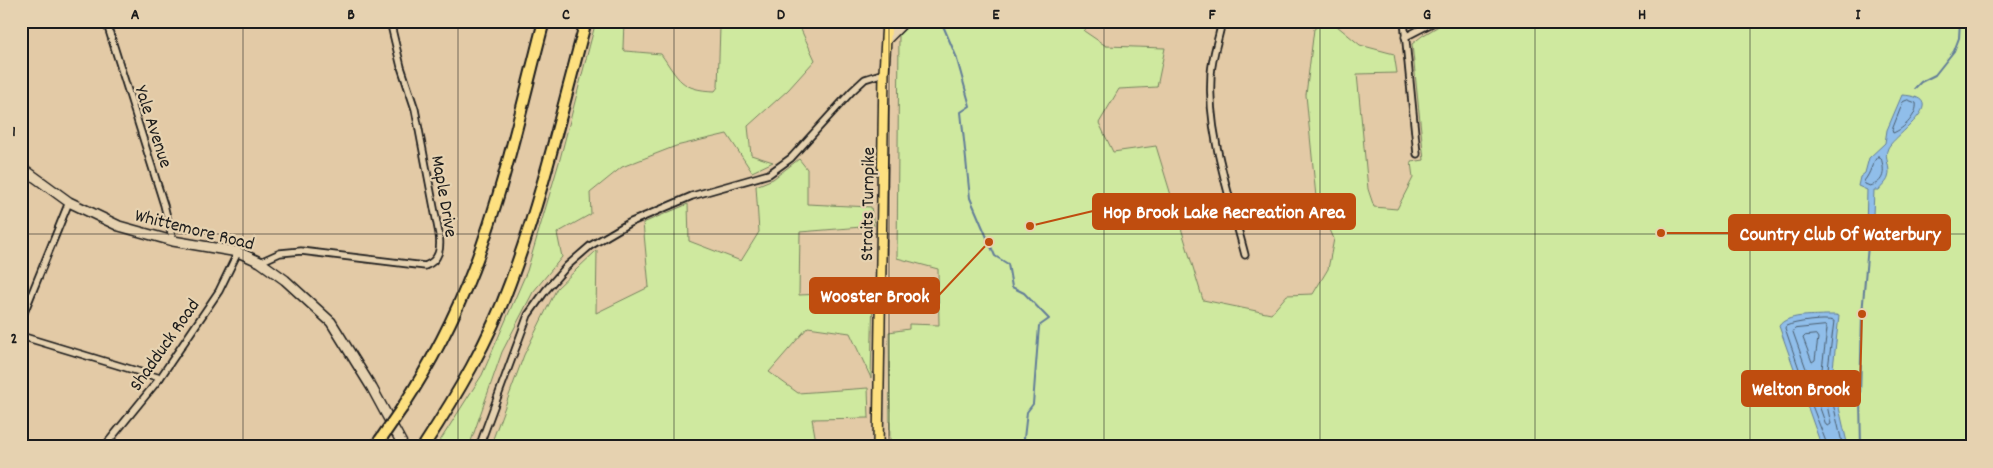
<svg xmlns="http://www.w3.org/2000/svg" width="1993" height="468" viewBox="0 0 1993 468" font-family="Dekko,sans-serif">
<rect width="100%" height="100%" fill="#e3caa6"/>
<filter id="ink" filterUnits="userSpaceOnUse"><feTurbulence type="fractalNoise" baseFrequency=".02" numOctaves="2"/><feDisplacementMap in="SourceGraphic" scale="10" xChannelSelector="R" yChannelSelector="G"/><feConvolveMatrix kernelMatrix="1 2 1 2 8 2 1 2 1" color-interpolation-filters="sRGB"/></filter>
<g filter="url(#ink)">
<g fill="#cfe99f" stroke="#76825e">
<path d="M596,21h28l-1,27 2,3 36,3c18,26 20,36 54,37l3,-4 2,-60 26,-6h51l18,39 -27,30 -40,36 3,29 22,7 -21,10 -25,-38 -51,12 -54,21 -32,26 1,21 -34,19 5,24 -29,35 -31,60 -33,95h-33l46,-72 45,-104 33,-112z"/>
<path d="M913,21h180l-9,10 22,15 59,2 -8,39 -38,2 -20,34 14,29 43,-6 47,154 68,14 16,-19 26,-1 15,-25 6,-30 -18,-42 -10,-102 8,-66 12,-8h5l29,24 34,9 3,19 -40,1 11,115 6,18 23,2 16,-31 -2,-16 13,-2 -12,-116 10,-8 25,-15h525v426h-1082l-1,-115 20,-3v-5l30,1 -1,-56 -41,-11 2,-223z"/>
<path d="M799,159l8,10v35l64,3 3,19 -74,6 -1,63 74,-3 -2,86 -21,-45 -42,-6 -39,45 29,21 70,-5 1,30 -57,1 5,28h-327l34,-92 33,-67 40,-38 -1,63 53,-26 -6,-64 45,-19 1,37 52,20 18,-29 -3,-46 17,-7z"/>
</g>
<g fill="#90beea" stroke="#627d98">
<path d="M1902,95c52,3 -7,39 -14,53 -5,10 4,20 0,30 -1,4 -7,9 -9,12h-5l-1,25 -3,13 -4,2 1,-40 -9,-4 2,-9 5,-4 4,-15 16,-15 2,-13z"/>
<path d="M1825,315h11l3,1 -7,61 16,70h-23l-6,-8 -40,-113c8,-12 33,-10 46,-11z"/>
</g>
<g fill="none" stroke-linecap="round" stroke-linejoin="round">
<g stroke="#4a5d6e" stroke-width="1">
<path d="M1908,100l8,3c2,11 -12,26 -23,30l-1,-3 11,-28z"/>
<path d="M1878,156l3,2c4,13 4,24 -11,28l-5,-2 -1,-3c7,-8 7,-17 14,-25z"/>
<path d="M1825,326l2,3 -6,48 10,47 -3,2 -2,-1 -33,-93 2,-3z"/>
<path d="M1816,335l2,3 -3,22 -3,2 -9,-24 2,-2z"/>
<path d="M1828,447l-20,-52 -23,-67 1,-2c9,-4 39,-8 48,-5l-7,56 16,70"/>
</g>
<g stroke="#627d98" stroke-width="2">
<path d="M941,21l15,35 14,50 -9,6 9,86 25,58 13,8 4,23 12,6 25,26 -10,7 -6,78 -6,8 -4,35"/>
<path d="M1915,88l6,-6 14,-7 19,-24 5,-13 1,-17"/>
<path d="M1861,447l-1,-48 2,-85 7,-80"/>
</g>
<g stroke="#1c1c1c" stroke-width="9">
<g id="street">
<path d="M106,21l58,184 9,36"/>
<path d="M1222,21c-3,17 -10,35 -11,53 -4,60 19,122 34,181"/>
<path d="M1404,21l13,133"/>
<path d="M1405,37l31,-16"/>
<path d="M260,262l20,-9 21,-2 124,15c15,-6 16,-18 14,-32l-24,-125 -14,-42 -11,-46"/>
<path d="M21,320l48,-118"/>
<path d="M21,336l139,42"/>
<path d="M104,447l56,-69 59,-87 19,-39"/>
<path d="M479,447l49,-132 18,-25 21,-24 23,-20 39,-23 63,-27 77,-22 22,-16 61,-67 13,-12 19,-6"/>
</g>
</g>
<g stroke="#1c1c1c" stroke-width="12">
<g id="secondary">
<path d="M887,39l18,-18"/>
<path d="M21,167l48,35 50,24 54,15 65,11 22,10 25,18 46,42 41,66 32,59"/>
</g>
</g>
<g stroke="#1c1c1c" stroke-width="12">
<path id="primary" d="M878,447l6,-374 3,-52"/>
</g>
<g stroke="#1c1c1c" stroke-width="14">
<g id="highway">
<path d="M402,408c28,-43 52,-89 71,-138 31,-80 49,-166 71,-249"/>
<path d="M375,447l5,-7"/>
<path d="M423,447c34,-52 66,-106 87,-164 32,-85 52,-174 76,-262"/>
</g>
</g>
<use href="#street" stroke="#e6d2b0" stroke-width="5.5"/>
<use href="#secondary" stroke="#e6d2b0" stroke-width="9"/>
<use href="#primary" stroke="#fde080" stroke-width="9"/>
<use href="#highway" stroke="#fde080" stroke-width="10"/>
<g stroke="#1c1c1c" stroke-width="14" stroke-linecap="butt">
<path id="highway-bridge" d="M380,440l22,-32"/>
</g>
<use href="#highway-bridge" stroke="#fde080" stroke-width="10"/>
</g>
</g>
<path fill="none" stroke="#1c1c1c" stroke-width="1" stroke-opacity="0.55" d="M243,21v426M458,21v426M674,21v426M889,21v426M1104,21v426M1320,21v426M1535,21v426M1750,21v426M21,234h1951"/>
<g text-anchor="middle" stroke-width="4.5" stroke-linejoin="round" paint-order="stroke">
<g font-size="19" fill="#1c1c1c" stroke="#e6d2b0">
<text transform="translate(155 126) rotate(72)" y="7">Yale Avenue</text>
<text transform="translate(446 196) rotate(80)" y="7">Maple Drive</text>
<text transform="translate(866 204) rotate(-89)" y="7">Straits Turnpike</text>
<text transform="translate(195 228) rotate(14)" y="7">Whittemore Road</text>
<text transform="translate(163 344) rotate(-55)" y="7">Shadduck Road</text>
</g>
</g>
<path fill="none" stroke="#bf4d0f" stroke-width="2" d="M1030 226L1093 211M1661 233L1729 233M989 242L939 295M1862 314L1860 388"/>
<g fill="#bf4d0f" stroke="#e6d2b0" stroke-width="2">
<circle cx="1030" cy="226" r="5"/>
<circle cx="1661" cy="233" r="5"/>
<circle cx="989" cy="242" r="5"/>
<circle cx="1862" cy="314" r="5"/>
</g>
<g fill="#bf4d0f" stroke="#bf4d0f" stroke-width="2">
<rect x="1093" y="194" width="262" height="35" rx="5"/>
<rect x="1729" y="215" width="221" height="35" rx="5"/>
<rect x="810" y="278" width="129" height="35" rx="5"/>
<rect x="1742" y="371" width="118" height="35" rx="5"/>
</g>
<g font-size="20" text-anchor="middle" font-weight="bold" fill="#fff">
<text x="1224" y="218">Hop Brook Lake Recreation Area</text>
<text x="1840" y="240">Country Club Of Waterbury</text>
<text x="875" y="302">Wooster Brook</text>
<text x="1801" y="395">Welton Brook</text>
</g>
<rect width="1993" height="468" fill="none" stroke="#e6d2b0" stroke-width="55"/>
<rect x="28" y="28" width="1938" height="412" fill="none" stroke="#1c1c1c" stroke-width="2"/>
<g font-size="16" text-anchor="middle" font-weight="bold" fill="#1c1c1c">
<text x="135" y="19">A</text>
<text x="351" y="19">B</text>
<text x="566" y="19">C</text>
<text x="781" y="19">D</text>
<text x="996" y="19">E</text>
<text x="1212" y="19">F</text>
<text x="1427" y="19">G</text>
<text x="1642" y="19">H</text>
<text x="1858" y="19">I</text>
<text x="14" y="136">1</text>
<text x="14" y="343">2</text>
</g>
</svg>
